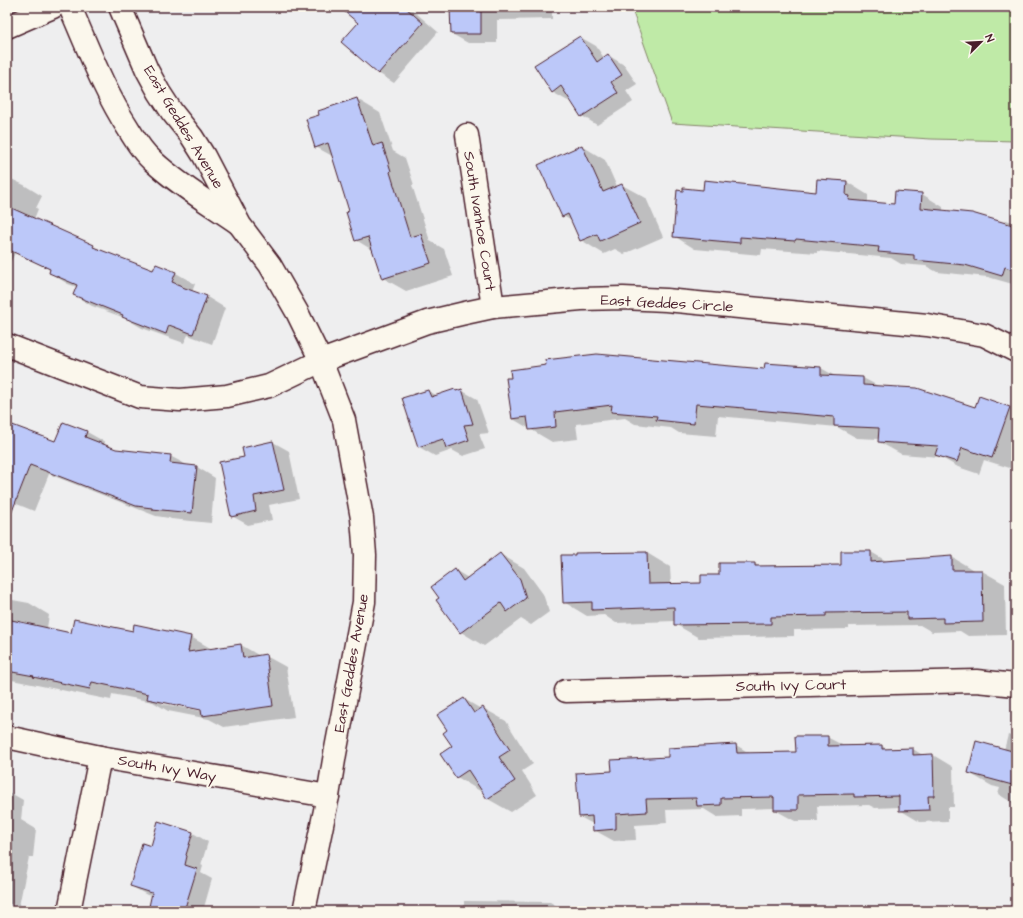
<svg xmlns="http://www.w3.org/2000/svg" width="1023" height="918" viewBox="0 0 1023 918" font-family="'Architects Daughter',sans-serif">
<rect width="100%" height="100%" fill="#eeeeef"/>
<filter id="ink" filterUnits="userSpaceOnUse"><feTurbulence type="fractalNoise" baseFrequency=".025" numOctaves="2"/><feDisplacementMap in="SourceGraphic" scale="8" xChannelSelector="R" yChannelSelector="G"/><feConvolveMatrix kernelMatrix="1 2 1 2 8 2 1 2 1" color-interpolation-filters="sRGB"/></filter>
<g filter="url(#ink)">
<path fill="#bfeaa7" stroke="#848469" d="M631,7h385v134l-85,-2 -259,-16z"/>
<g fill="#0003" fill-rule="evenodd">
<path d="M359,7h50l29,25 -44,51 -16,-10z"/>
<path d="M451,7h101v12l-55,1v23h-29l-16,-9z"/>
<path d="M580,37l16,9 8,12 4,-3 16,10 13,19 -11,7 7,11 -36,23 -15,-9 -11,-17 -3,2 -16,-9z"/>
<path d="M357,99l23,14 13,38 12,7 9,27h-2l18,56 14,8 9,27 -47,15 -23,-13 -9,-27 -18,-11 -6,-29 -16,-54 -18,-10 5,-32z"/>
<path d="M582,146l23,14 12,27 5,-2 24,13 17,39 -39,17 -9,-5 -11,5 -23,-14 -9,-19 -9,-5z"/>
<path d="M7,177l17,8 18,11 -6,12 2,1 -4,10 59,27 12,7 49,19 2,-6 20,7 19,11 -3,8 15,5 18,11 -13,36 -24,-9 -4,8 -42,-15 -17,-10 -33,-12 -18,-11 3,-8 -9,-3 -18,-11 1,-3 -36,-17 -5,10 -3,-1z"/>
<path d="M847,182l21,13v8l27,2 27,-11 21,13v4l62,13 1,-4 10,3v62l-28,-8 -51,-5 -11,-6 -25,-2 -10,-6 -74,-7v2l-55,-4 -1,6 -66,-6 -21,-13 30,-45 113,2z"/>
<path d="M766,364l55,4 14,8 28,2 17,9 95,21h35l6,3v61l-3,-3 -29,-9 -5,14 -21,-7 -18,-10 -39,-3 -22,-12v-3l-22,-1 -20,-11 -119,-11 -2,20 -37,-3 -8,-5 -36,-4 -10,-6 -49,6 2,15 -26,3 -39,-23 252,-49z"/>
<path d="M461,390l16,9 12,34 -10,1 6,15 -22,7 -11,-6 -17,6 -16,-9 -15,-48 24,-8 10,5z"/>
<path d="M63,423l24,9 18,10 -1,3 12,5 54,6 19,10 8,1 18,11 -4,45 -40,-4 -2,-1 -13,-2 -107,-42 -15,37 -27,-11v-76l49,19z"/>
<path d="M273,442l16,9 10,48 -30,6 3,15 -24,5 -16,-9 14,-58 -2,-10z"/>
<path d="M871,552l17,10 64,-5 23,14h7l23,13 1,51 -38,1 -8,-5 -28,1 -12,-7 -71,1v3l-55,1v6l-95,2 -24,-14v-3l-59,2 -12,-8 -17,1 -23,-14 83,-49 23,14 1,18 31,-1 18,-8 35,-12 5,3 82,-1z"/>
<path d="M500,554l24,14 19,26 6,18 -18,13 -10,-6 -37,27 -23,-14 -23,-31 3,-3 14,-28 13,8z"/>
<path d="M7,599l22,4 20,12 -2,13 25,6 62,-2 57,5 21,12 29,-4 19,11h6l20,11 8,50 -70,10 -15,-8 -41,-8 -15,-9 -41,-8 -1,6 -104,-21zM160,701l46,9v2l-43,-8z"/>
<path d="M464,699l17,10 2,-1 23,13 27,43 -11,7 15,24 -26,17 -23,-13 -6,-9 -2,1 -23,-14 -3,-31 -6,-15z"/>
<path d="M1008,735l8,3v67l-18,-11 2,-6 -8,-2 -23,-13 35,-23z"/>
<path d="M827,737l19,10 36,-1 6,4 25,-1 11,7 9,-1 20,12 1,40h-6v14l-28,1 -20,-12v-3l-25,1 -6,-3 -52,1 1,15h-23l-20,-11v-2l-34,1v7l-24,1 -13,-8 -38,1 1,13 -32,2 1,15 -22,1 -20,-11 -1,-6 -13,-7 33,-45 56,-15 67,-12 15,9 46,-1z"/>
<path d="M7,791l16,9 -2,20 15,9 -3,28h-4l-10,49 -9,-2 -2,7h-1z"/>
<path d="M193,833l15,9 -7,23 2,1 -2,7 11,6 -9,32h-54l3,-15 -5,-1 -16,-9 20,-39z"/>
<path d="M464,901l86,1 15,9h-101z"/>
</g>
<g fill="#bcc8f9" stroke="#4a1f2b">
<path d="M339,7h66l18,16 -45,51 -37,-32 17,-19z"/>
<path d="M450,7h31v27h-30z"/>
<path d="M580,36l17,26 11,-8 14,21 -11,7 7,11 -37,24 -20,-31 -9,7 -18,-28z"/>
<path d="M357,98l16,48 9,-3 9,28 -1,1 20,65 11,-3 10,29 -49,16 -14,-42 -13,4 -9,-29 3,-1 -21,-68 -13,5 -9,-29 13,-4 -1,-4z"/>
<path d="M582,145l21,47 19,-8 18,39 -40,18 -3,-7 -17,7 -12,-27 -6,3 -24,-52z"/>
<path d="M817,179l30,2 -1,14 4,1 -1,4 45,4 1,-13 27,2 -1,15 51,5 44,13v45l-11,-4 -3,9 -37,-11 -51,-5v-5l-36,-3 1,-5 -83,-8 -1,2 -55,-4v6l-67,-6 4,-47 6,1v-3l20,2 1,-10 112,12z"/>
<path d="M7,206l87,39 -1,2 60,23 3,-6 20,8 -4,10 10,4v1l25,9 -14,38 -24,-9 -3,9 -44,-17 1,-2 -50,-20 4,-10 -28,-12 1,-4 -43,-20z"/>
<path d="M597,354l167,15 1,-6 56,4v8l42,2v8l54,3 58,19 4,-11 31,11 -18,51 -30,-10 -5,14 -22,-7 3,-9 -60,-4 1,-14 -45,-2v-9l-90,-8v-1l-48,-4 -2,20 -38,-4 1,-4 -46,-4 1,-7 -57,7 1,15 -27,3 -2,-13 -15,2 -6,-41h5l-1,-8 36,-5 -1,-5z"/>
<path d="M455,389l1,2 6,-2 11,35 -9,1 5,15 -23,8 -3,-9 -25,8 -16,-49 26,-8 3,7z"/>
<path d="M63,422l24,9 -2,6 31,12 55,6 -1,8 27,3 -5,47 -40,-4v-1l-16,-2 -106,-41 -21,54h-2v-96l48,18z"/>
<path d="M273,441l11,49 -30,6 2,15 -25,6 -12,-55 25,-5 -2,-9z"/>
<path d="M841,551h30v11l81,-6v14h30l1,52 -40,1v-5l-36,1v-7l-81,1v3l-55,1v7l-97,1v-18l-82,3v-8l-29,1 -2,-48h14v-2l72,-1 1,32 53,-1v-8h18v-12h36v3l86,-1z"/>
<path d="M500,553l20,26 6,19 -19,14 -6,-9 -41,30 -24,-33 3,-2 -8,-11 24,-18 8,12z"/>
<path d="M7,619l64,14 3,-14 59,12 1,-7 57,12 -3,16 53,-8 2,14 23,-4 7,52 -71,10 -1,-6 -54,-11 1,-5 -56,-12 -2,7 -57,-12 1,-1 -27,-5z"/>
<path d="M464,698l10,15 9,-6 27,43 -11,7 16,24 -28,18 -19,-29 -12,8 -16,-24 12,-8 -9,-13 4,-3 -10,-15z"/>
<path d="M795,736h33v10l54,-1v4l31,-1v7l20,-1 1,42h-6l1,14 -30,1v-15l-45,1v-3l-56,1v15h-24v-13l-53,1v7l-24,1 -1,-8 -50,1 1,13 -31,2v15l-23,2 -1,-15 -13,1 -3,-44 36,-2 -1,-11 57,-3v-9l68,-4 1,9 59,-1z"/>
<path d="M976,741l40,11v34l-48,-13z"/>
<path d="M158,821l35,11 -7,23 1,1 -2,9 12,4 -13,42h-36l4,-18 -22,-7 12,-43 9,3z"/>
</g>
<g fill="none" stroke-linecap="round" stroke-linejoin="round">
<g stroke="#4a1f2b" stroke-width="25">
<g id="street">
<path d="M70,7c18,41 34,84 58,121 7,12 15,25 26,34 25,23 55,41 84,61"/>
<path d="M120,7l27,63 12,22 13,20 20,25 12,19 36,69 30,40 27,47 24,49 23,59 18,98 3,37 -1,47 -29,152 -7,42 -24,115"/>
<path d="M467,135l26,172"/>
<path d="M7,345l133,52 40,3 47,-4 42,-10 52,-25 106,-39 38,-9 28,-6 88,-8 42,-1 43,2 73,7 188,18 57,10 32,16"/>
<path d="M566,691l410,-10 40,4"/>
<path d="M7,737l93,20 228,39"/>
<path d="M69,911l31,-154"/>
</g>
</g>
<g stroke="#4a1f2b" stroke-width="25">
<path id="secondary" d="M7,27l46,-20"/>
</g>
<use href="#street" stroke="#fbf7ec" stroke-width="22"/>
<use href="#secondary" stroke="#fbf7ec" stroke-width="22"/>
</g>
</g>
<g text-anchor="middle" stroke-width="4" stroke-linejoin="round" paint-order="stroke">
<g font-size="15" fill="#4a1f2b" stroke="#fbf7ec">
<text transform="translate(184 127) rotate(59)" y="5">East Geddes Avenue</text>
<text transform="translate(480 221) rotate(81)" y="5">South Ivanhoe Court</text>
<text transform="translate(667 303) rotate(3)" y="5">East Geddes Circle</text>
<text transform="translate(351 663) rotate(-80)" y="5">East Geddes Avenue</text>
<text transform="translate(791 685) rotate(-1)" y="5">South Ivy Court</text>
<text transform="translate(167 768) rotate(10)" y="5">South Ivy Way</text>
</g>
</g>
<rect width="1023" height="918" fill="none" stroke="#fbf7ec" stroke-width="24"/>
<rect x="12" y="12" width="999" height="894" fill="none" stroke="#4a1f2b" stroke-width="1.5" filter="url(#ink)"/>
<g transform="translate(981 42) rotate(66)" stroke="#fbf7ec" stroke-width="3" paint-order="stroke">
<path d="M0-3L7 15L0 10L-7 15Z" fill="#4a1f2b"/>
<text y="-6" font-size="11" font-weight="bold" text-anchor="middle" fill="#4a1f2b">N</text>
</g>
</svg>
